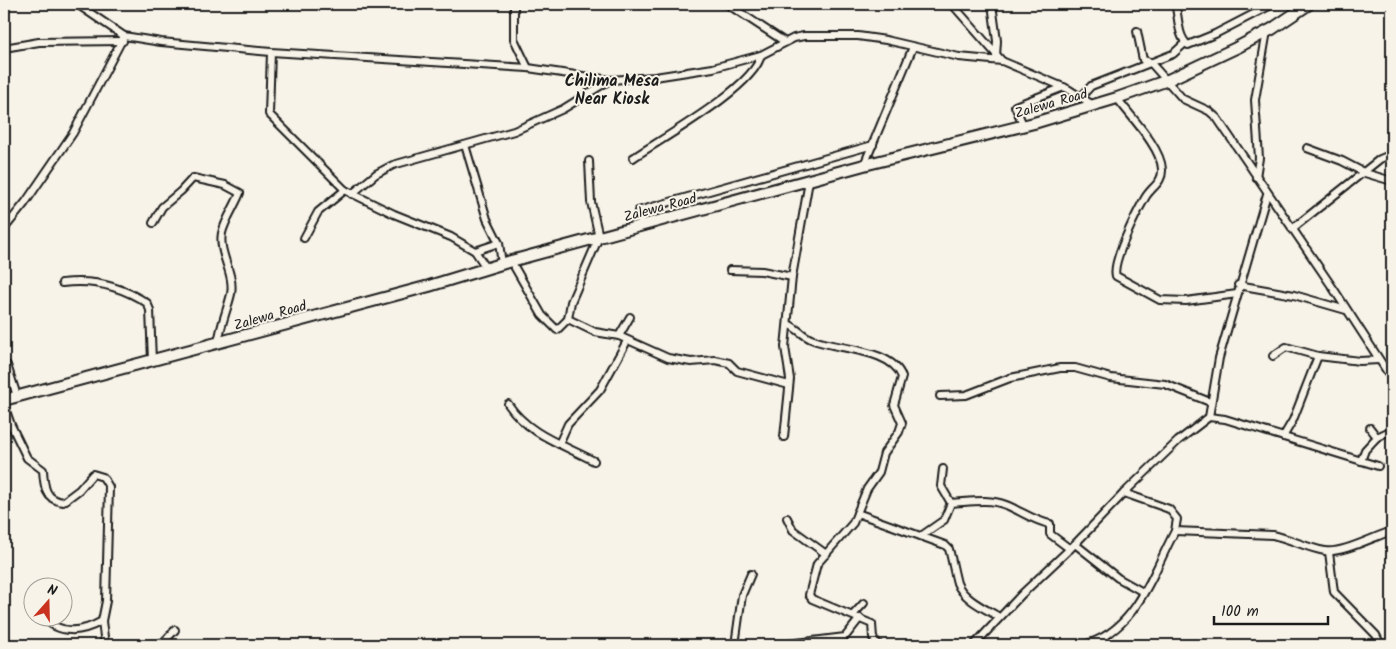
<svg xmlns="http://www.w3.org/2000/svg" width="1396" height="649" viewBox="0 0 1396 649" font-family="Kalam,sans-serif">
<rect width="100%" height="100%" fill="#f7f3e8"/>
<filter id="ink" filterUnits="userSpaceOnUse"><feTurbulence type="fractalNoise" baseFrequency=".02" numOctaves="2"/><feDisplacementMap in="SourceGraphic" scale="10" xChannelSelector="R" yChannelSelector="G"/><feConvolveMatrix kernelMatrix="1 2 1 2 8 2 1 2 1" color-interpolation-filters="sRGB"/></filter>
<g filter="url(#ink)">
<g fill="none" stroke-linecap="round" stroke-linejoin="round">
<g stroke="#1c1c1c" stroke-width="10">
<g id="minor">
<path d="M77,4l47,32 37,6 110,10 257,16 82,12 45,-3 58,-9 48,-13 33,-17 10,-2h54l28,4 73,17 43,4 66,28 25,16"/>
<path d="M514,4v35l14,29"/>
<path d="M727,4l58,38"/>
<path d="M952,4l50,57"/>
<path d="M992,4l5,37 -1,15"/>
<path d="M1175,4c4,12 2,32 13,41l27,-11 58,-30"/>
<path d="M1137,31l6,29 7,2 33,37 26,12 8,7 116,170 59,91"/>
<path d="M4,48l35,-6 84,-1"/>
<path d="M271,52l-2,62 76,76 49,24 57,23 24,14 12,18"/>
<path d="M1081,97l10,-11 82,-32 12,-11"/>
<path d="M1117,98c13,18 44,49 45,71 1,14 -11,18 -17,29 -8,14 -34,65 -29,78l44,24 26,1 51,-7"/>
<path d="M1023,125l-8,-19 49,-19"/>
<path d="M465,145l22,74 12,24 3,21"/>
<path d="M1307,148l35,13 23,12 27,8"/>
<path d="M633,158c28,-19 122,-71 128,-103"/>
<path d="M864,165l49,-118"/>
<path d="M1256,177l3,-19 -4,-58 12,-69"/>
<path d="M352,194l24,-20 17,-9 121,-34 49,-22 47,-29"/>
<path d="M153,223l9,-16 19,-16 12,-13 32,7 15,8c-5,13 -15,27 -18,40 -4,21 13,40 9,61 -4,17 -11,32 -13,50"/>
<path d="M642,227l-4,-16 235,-66"/>
<path d="M4,229l21,-26 48,-70 51,-97"/>
<path d="M1292,229l88,-70 12,-5"/>
<path d="M304,238l14,-26 27,-22"/>
<path d="M475,251l24,-8"/>
<path d="M511,261l31,54 15,15 11,-11 3,-17 28,-65 -8,-35 -2,-41"/>
<path d="M730,270l32,1 30,6"/>
<path d="M62,283c31,-4 59,3 85,20l3,7 2,51"/>
<path d="M1238,285l56,10 52,15"/>
<path d="M568,319l27,13 24,4 11,-19"/>
<path d="M788,324c9,4 14,11 23,15 25,11 81,9 91,38l-8,28 8,18 -3,9 -15,21 -5,19 -12,17 -14,34 -36,41 -8,31 3,4 60,25 1,14 6,7"/>
<path d="M619,336l49,22 23,4 24,-2 14,3 8,8 52,14"/>
<path d="M1273,356l13,-9 32,9"/>
<path d="M4,364l3,1 10,31"/>
<path d="M940,396l26,-1 44,-17 50,-10h15l36,10 54,6 45,18"/>
<path d="M508,404c21,31 54,40 86,57"/>
<path d="M4,405l7,20 16,33 16,12c1,16 2,30 20,32l16,-12 14,-16 10,3 6,10 -3,114 -4,20 3,24"/>
<path d="M1209,417l16,2 153,47"/>
<path d="M784,437l6,-58 -5,-32 7,-70 17,-96"/>
<path d="M1283,437l10,-17 25,-64 42,5 19,-1"/>
<path d="M1377,437l15,-7"/>
<path d="M559,444l9,-20 32,-34 27,-49"/>
<path d="M1361,461l4,-11 12,-13 -7,-9"/>
<path d="M943,469l-2,17 10,17"/>
<path d="M857,513l88,32 4,4c3,11 5,23 8,34 6,16 29,26 42,34"/>
<path d="M787,518l6,12 33,24"/>
<path d="M1175,531l98,4c18,4 34,13 52,16 17,3 50,-15 67,-20"/>
<path d="M921,536l23,-16 7,-17c19,-1 37,-5 55,2 15,6 28,16 44,19v10l20,15"/>
<path d="M1075,544l43,34 25,14"/>
<path d="M1329,552l5,40 42,43 5,10"/>
<path d="M31,597l1,2"/>
<path d="M853,615l11,-12"/>
<path d="M42,616c17,19 39,17 60,5"/>
<path d="M161,645l14,-15"/>
<path d="M735,645l7,-50 9,-21"/>
<path d="M780,645l65,-8 15,-19"/>
<path d="M974,645l48,-51 53,-50 49,-51 54,-52 31,-24 10,-59 48,-164"/>
<path d="M1083,645c53,-13 69,-71 92,-114l2,-12 -8,-10 -45,-16"/>
</g>
</g>
<g stroke="#1c1c1c" stroke-width="14">
<path id="trunk" d="M4,400l425,-114 82,-25 353,-96 170,-42 83,-25 51,-18 68,-32 36,-19 37,-25"/>
</g>
<use href="#minor" stroke="#f7f3e8" stroke-width="6"/>
<use href="#trunk" stroke="#f7f3e8" stroke-width="10"/>
</g>
</g>
<g text-anchor="middle" stroke-width="4" stroke-linejoin="round" paint-order="stroke">
<g font-size="14" fill="#1c1c1c" stroke="#f7f3e8">
<text transform="translate(1051 103) rotate(-16)" y="5">Zalewa Road</text>
<text transform="translate(660 207) rotate(-15)" y="5">Zalewa Road</text>
<text transform="translate(270 315) rotate(-16)" y="5">Zalewa Road</text>
</g>
<g font-size="16" font-weight="bold" fill="#1c1c1c" stroke="#f7f3e8">
<text x="612" y="86">Chilima Mesa<tspan x="612" dy="18">Near Kiosk</tspan></text>
</g>
</g>
<rect width="1396" height="649" fill="none" stroke="#f7f3e8" stroke-width="20"/>
<rect x="10" y="10" width="1376" height="629" fill="none" stroke="#1c1c1c" stroke-width="2" filter="url(#ink)"/>
<g transform="translate(48 602) rotate(20)"><circle r="24" fill="#f7f3e8" stroke="#9f9d96"/>
<path d="M0-4L9 19L0 12L-9 19Z" fill="#c8321e"/>
<text y="-8" font-size="14" font-weight="bold" text-anchor="middle" fill="#1c1c1c">N</text>
</g>
<path d="M1214 616v8h114v-8" fill="none" stroke="#1c1c1c" stroke-width="2.5"/>
<text x="1221" y="616" font-size="15" fill="#1c1c1c" stroke="#f7f3e8" stroke-width="4" paint-order="stroke">100 m</text>
</svg>
